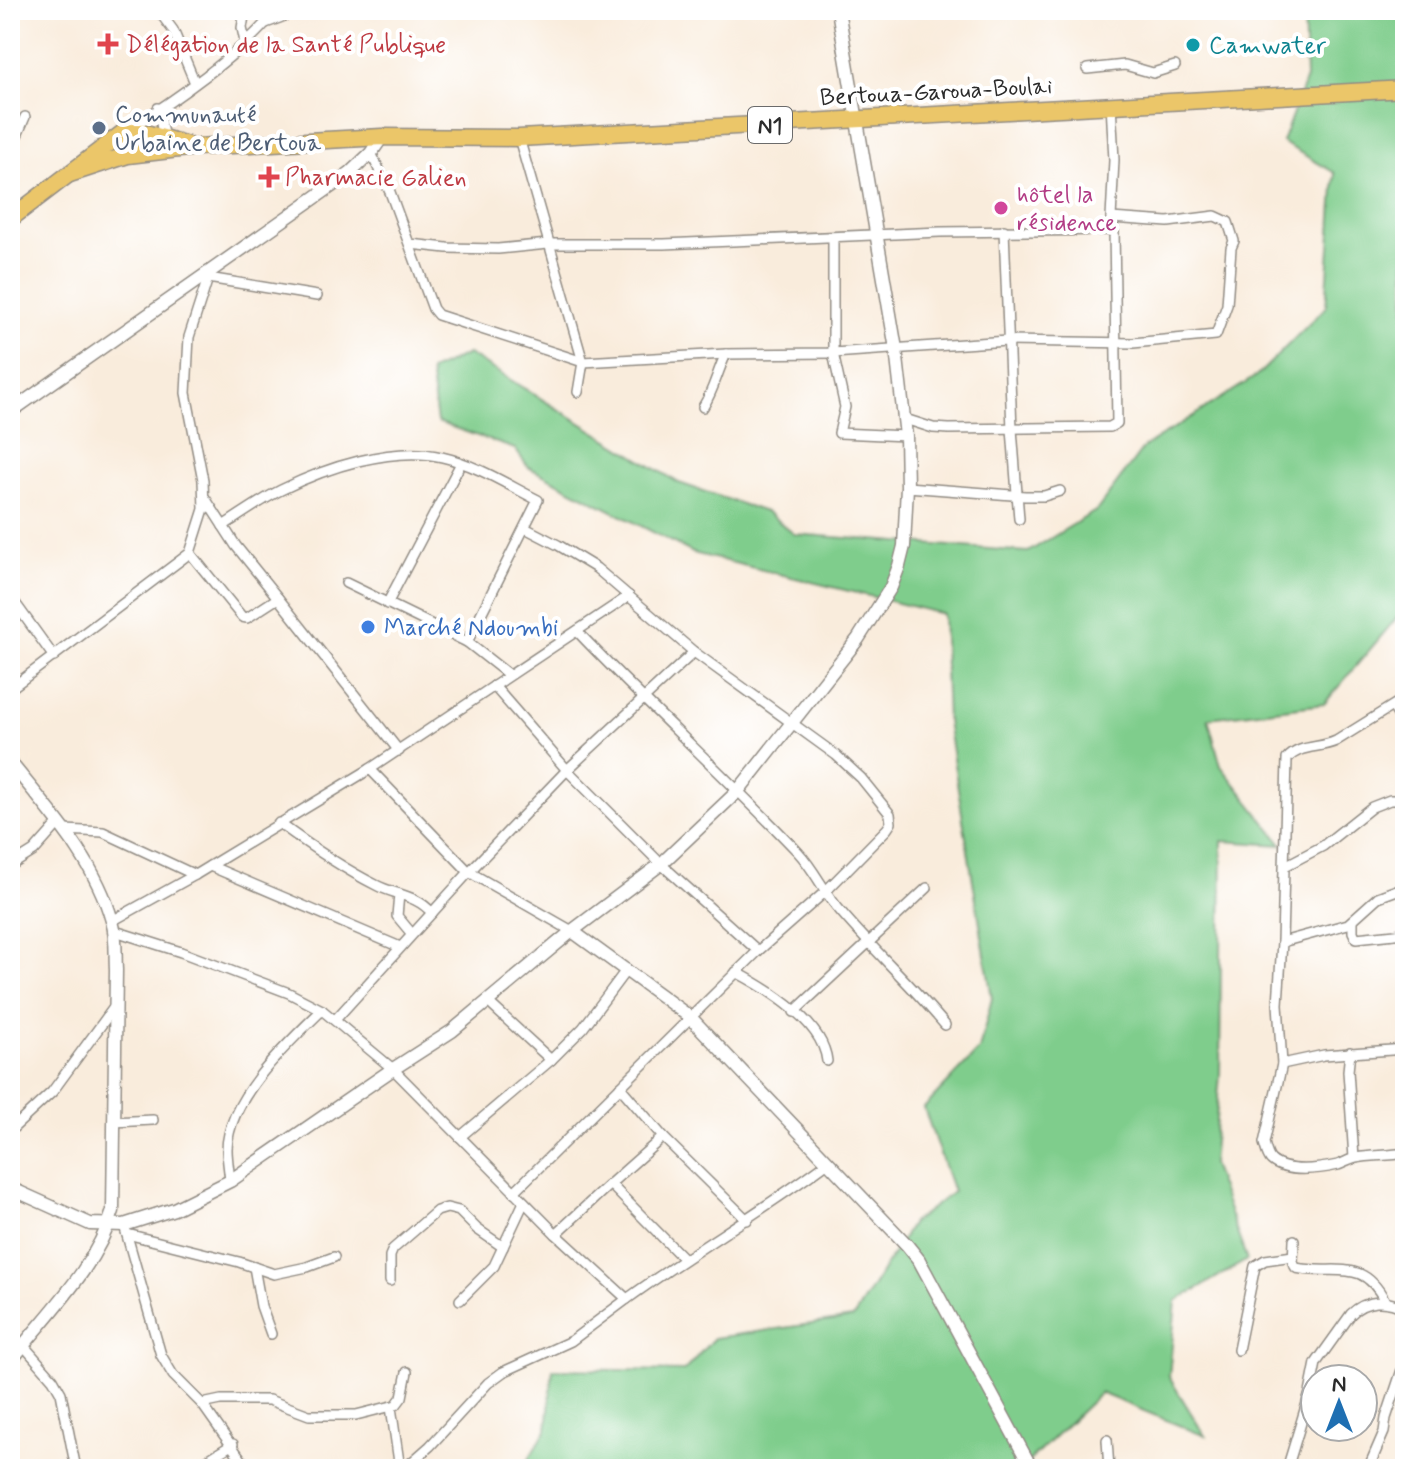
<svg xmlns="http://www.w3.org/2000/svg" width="1415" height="1479" viewBox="0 0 1415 1479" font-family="Mynerve,sans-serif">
<rect width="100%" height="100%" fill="#fff"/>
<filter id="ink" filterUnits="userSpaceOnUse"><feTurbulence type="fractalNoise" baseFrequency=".0125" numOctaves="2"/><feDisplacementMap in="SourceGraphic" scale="16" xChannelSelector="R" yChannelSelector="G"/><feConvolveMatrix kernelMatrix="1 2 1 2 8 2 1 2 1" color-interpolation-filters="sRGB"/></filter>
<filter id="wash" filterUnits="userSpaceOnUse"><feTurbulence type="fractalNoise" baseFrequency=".006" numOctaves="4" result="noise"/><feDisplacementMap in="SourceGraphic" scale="32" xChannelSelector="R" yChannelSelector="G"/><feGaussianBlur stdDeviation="1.8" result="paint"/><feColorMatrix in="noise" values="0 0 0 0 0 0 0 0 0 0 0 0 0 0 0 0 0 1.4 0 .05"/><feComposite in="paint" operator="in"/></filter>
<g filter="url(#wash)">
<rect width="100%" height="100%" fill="#f9ecdc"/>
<path fill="#7fcd8c" stroke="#557c5c" stroke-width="2" d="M1304,10h101v598l-81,96 -116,14 13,48 62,79 -61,-4 -2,234 -8,89 35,96 -71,41 -7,76 36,59 -105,-43 -79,76h-499l25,-39 6,-61 131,2 30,-33 139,-20 59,-95 41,-31 -29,-84 55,-58 13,-52 -45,-277 -4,-107 -250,-61 -165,-86 -13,-18 -78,-27 -7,-51 38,-17 211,129 89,30 26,21 234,18 69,-42 47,-63 114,-72 68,-68 9,-134 -53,-31 24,-64z"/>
</g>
<g filter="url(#ink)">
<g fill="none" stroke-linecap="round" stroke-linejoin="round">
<g stroke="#928c84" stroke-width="12">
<g id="minor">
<path d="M158,10l15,20 22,53"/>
<path d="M245,10l-3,18 3,14"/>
<path d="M266,23l35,-13"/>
<path d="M1087,69l38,-4 28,8 22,-7"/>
<path d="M158,108l6,31"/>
<path d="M519,138l64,224 -5,30"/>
<path d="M10,152l15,-35"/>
<path d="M371,153l19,39 43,117 5,6 145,47 143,-8 107,-1 174,-12 126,2 83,-8 11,-30 4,-57 3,-7 -6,-19 -13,-6 -47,6 -57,-4"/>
<path d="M128,155l-4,-23c45,-28 121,-80 152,-122"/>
<path d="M1004,230l8,199 7,90"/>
<path d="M833,238v115l12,54 -6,26 67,3"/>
<path d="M410,244l37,4 51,1 50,-5h116l276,-12 174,-2 -3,-12 3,-58 -3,-56"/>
<path d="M208,278l109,18"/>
<path d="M703,407c11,-17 14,-35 23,-53"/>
<path d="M905,419l28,9 16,1 161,-2 7,-4 -3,-193"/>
<path d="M907,487l118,9h19l16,-5"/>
<path d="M205,498l31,48 42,52"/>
<path d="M223,526c19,-12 38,-26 58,-36 44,-22 112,-45 161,-33 35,8 64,27 96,43l-71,142 42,33"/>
<path d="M190,553l52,64 5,1 31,-20 121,153"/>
<path d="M346,583l121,59"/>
<path d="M10,596l44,61"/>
<path d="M387,604l74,-141"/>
<path d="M577,631c72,76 150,146 221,221 16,17 25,38 39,55 34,41 74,77 108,118"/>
<path d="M494,686l73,84 94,94 97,87"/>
<path d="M10,689l180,-136 14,-44 -1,-29 -17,-87 3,-56 19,-59 -4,-1"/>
<path d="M1393,707l12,19"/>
<path d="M370,769l99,103 103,59"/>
<path d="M1403,801l2,13"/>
<path d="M279,823c31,23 63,45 97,62 19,10 41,10 56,28"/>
<path d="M65,830l38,2 92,43"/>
<path d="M10,866l24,-15 25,-28"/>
<path d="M210,866l190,81"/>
<path d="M1285,866l38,-20 49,-39 18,-7h15"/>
<path d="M399,894l-2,22 15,18"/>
<path d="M112,921l83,-46 175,-106 259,-173"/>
<path d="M1353,921v11l3,6 49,-5"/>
<path d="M115,931l66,21 108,41 33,17 71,59 163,165 71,65c66,-48 136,-88 201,-137"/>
<path d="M1282,942l66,-18 30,-27 27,-10"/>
<path d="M736,972c32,17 87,50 91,89"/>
<path d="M794,1012l133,-124"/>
<path d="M335,1020l134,-148 98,-102 127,-118"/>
<path d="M1405,1049l-81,6 -42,9 -18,79c2,6 3,13 7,17 15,14 49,9 67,5 6,-2 12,-6 18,-7 16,-3 32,-2 49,-5"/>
<path d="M1350,1052l-2,19 6,87"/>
<path d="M551,1060l32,-32 44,-59"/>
<path d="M1282,1064l-4,-60 4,-62 5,-183c13,-15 32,-10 49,-18l69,-43"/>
<path d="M113,1122l40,-2"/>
<path d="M10,1131l42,-39 63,-86"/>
<path d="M460,1137l91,-77 -63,-58"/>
<path d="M663,1137l84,83"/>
<path d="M230,1181c-1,-11 -3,-22 -3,-32 1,-51 61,-106 95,-139"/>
<path d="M610,1184l53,-47 -43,-50"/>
<path d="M514,1192l244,-241 68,-60 61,-62 4,-6 -1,-9 -29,-36 -25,-23 -142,-103 -98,-84 -38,-23 -33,-17"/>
<path d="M124,1225l37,130 12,20 29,29 46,65"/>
<path d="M127,1234l112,28 35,12 33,-7 27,-10"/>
<path d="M556,1234l54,-50 74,75"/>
<path d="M1294,1240l-1,23 3,5c39,8 66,-12 89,33"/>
<path d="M254,1267l7,39 10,28"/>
<path d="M390,1281v-25l3,-7 44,-38 10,-3 12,3 18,18 26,18"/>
<path d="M460,1300l34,-34 30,-64"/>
<path d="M24,1346l29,33 8,14 15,76"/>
<path d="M1238,1350l17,-84 10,-6 28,-4"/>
<path d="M202,1404l19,-4h48l40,15h47l40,-10 6,-8 5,-25"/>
<path d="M391,1407l9,62"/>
<path d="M1107,1440l2,29"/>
<path d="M193,1469l40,-25"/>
<path d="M404,1469l26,-23 58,-63 15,-11 68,-31 56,-42"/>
<path d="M1287,1469l23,-76 6,-30 35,-49c15,-15 36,-15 54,-5"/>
<path d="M1368,1469l16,-37 2,-14 19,-57"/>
</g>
</g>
<g stroke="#928c84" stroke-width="15">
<g id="tertiary">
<path d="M10,412l340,-239 21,-20 11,-16"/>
<path d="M10,762c39,49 85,97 102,159 5,16 3,34 4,49l-3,241c-18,59 -67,104 -103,151"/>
<path d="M572,931l118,86 217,228 12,15 113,209"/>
<path d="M10,1188l80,36 34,1 50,-16 56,-28 163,-112 59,-38 120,-100 89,-67 77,-73 120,-152 33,-52 8,-21 5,-20 3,-59 -1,-51 -10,-87 -58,-339"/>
</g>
</g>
<g stroke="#928c84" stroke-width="19">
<g id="trunk">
<path d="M70,174l58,-19 68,-8 186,-10 137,1 886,-49"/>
<path d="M10,219l114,-87h18l45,13"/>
</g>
</g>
<use href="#minor" stroke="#fff" stroke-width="9"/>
<use href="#tertiary" stroke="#fff" stroke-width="12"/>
<use href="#trunk" stroke="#ebc669" stroke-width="16"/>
</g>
</g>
<g fill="#e0444e" stroke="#fff" stroke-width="3">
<path d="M104 32h8v8h8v8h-8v8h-8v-8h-8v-8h8z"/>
<path d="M265 165h8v8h8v8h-8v8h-8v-8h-8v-8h8z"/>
</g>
<circle fill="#0f9aa8" stroke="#fff" stroke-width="3" cx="1193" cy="45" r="8"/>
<circle fill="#5c6f8a" stroke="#fff" stroke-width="3" cx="99" cy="128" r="8"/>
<circle fill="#d1479c" stroke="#fff" stroke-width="3" cx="1001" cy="208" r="8"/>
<circle fill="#3f7fe0" stroke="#fff" stroke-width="3" cx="368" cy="627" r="8"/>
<g text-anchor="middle" stroke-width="8" stroke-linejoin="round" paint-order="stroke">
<rect fill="#fff" stroke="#6b6b6b" stroke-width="2" x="748" y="107" width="44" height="36" rx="6"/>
<g font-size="22" font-weight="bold" fill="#2b2b2b">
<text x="770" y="133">N1</text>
</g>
<g font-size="24" fill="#be3a42" stroke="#fff" text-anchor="start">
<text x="126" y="52">Délégation de la Santé Publique</text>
<text x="285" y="185">Pharmacie Galien</text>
</g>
<g font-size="24" fill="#0d838f" stroke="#fff" text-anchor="start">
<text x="1209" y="53">Camwater</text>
</g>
<g font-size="24" fill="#2b2b2b" stroke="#fff">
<text transform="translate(936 91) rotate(-3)" y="8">Bertoua-Garoua-Boulai</text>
</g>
<g font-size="24" fill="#4e5e75" stroke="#fff" text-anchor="start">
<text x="115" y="122">Communauté<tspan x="115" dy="28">Urbaine de Bertoua</tspan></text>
</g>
<g font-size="24" fill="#b23c85" stroke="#fff" text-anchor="start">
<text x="1017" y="202">hôtel la<tspan x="1017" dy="28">résidence</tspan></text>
</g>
<g font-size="24" fill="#366cbe" stroke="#fff" text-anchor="start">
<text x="384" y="635">Marché Ndoumbi</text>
</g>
</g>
<rect width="1415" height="1479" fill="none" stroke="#fff" stroke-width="40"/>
<g transform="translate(1339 1403)"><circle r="38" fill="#ffffff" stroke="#aaaaaa" stroke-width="2"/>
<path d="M0-6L14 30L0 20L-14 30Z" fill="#1f6fb2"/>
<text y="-12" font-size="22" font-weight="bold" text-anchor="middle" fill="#2b2b2b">N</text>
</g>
</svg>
